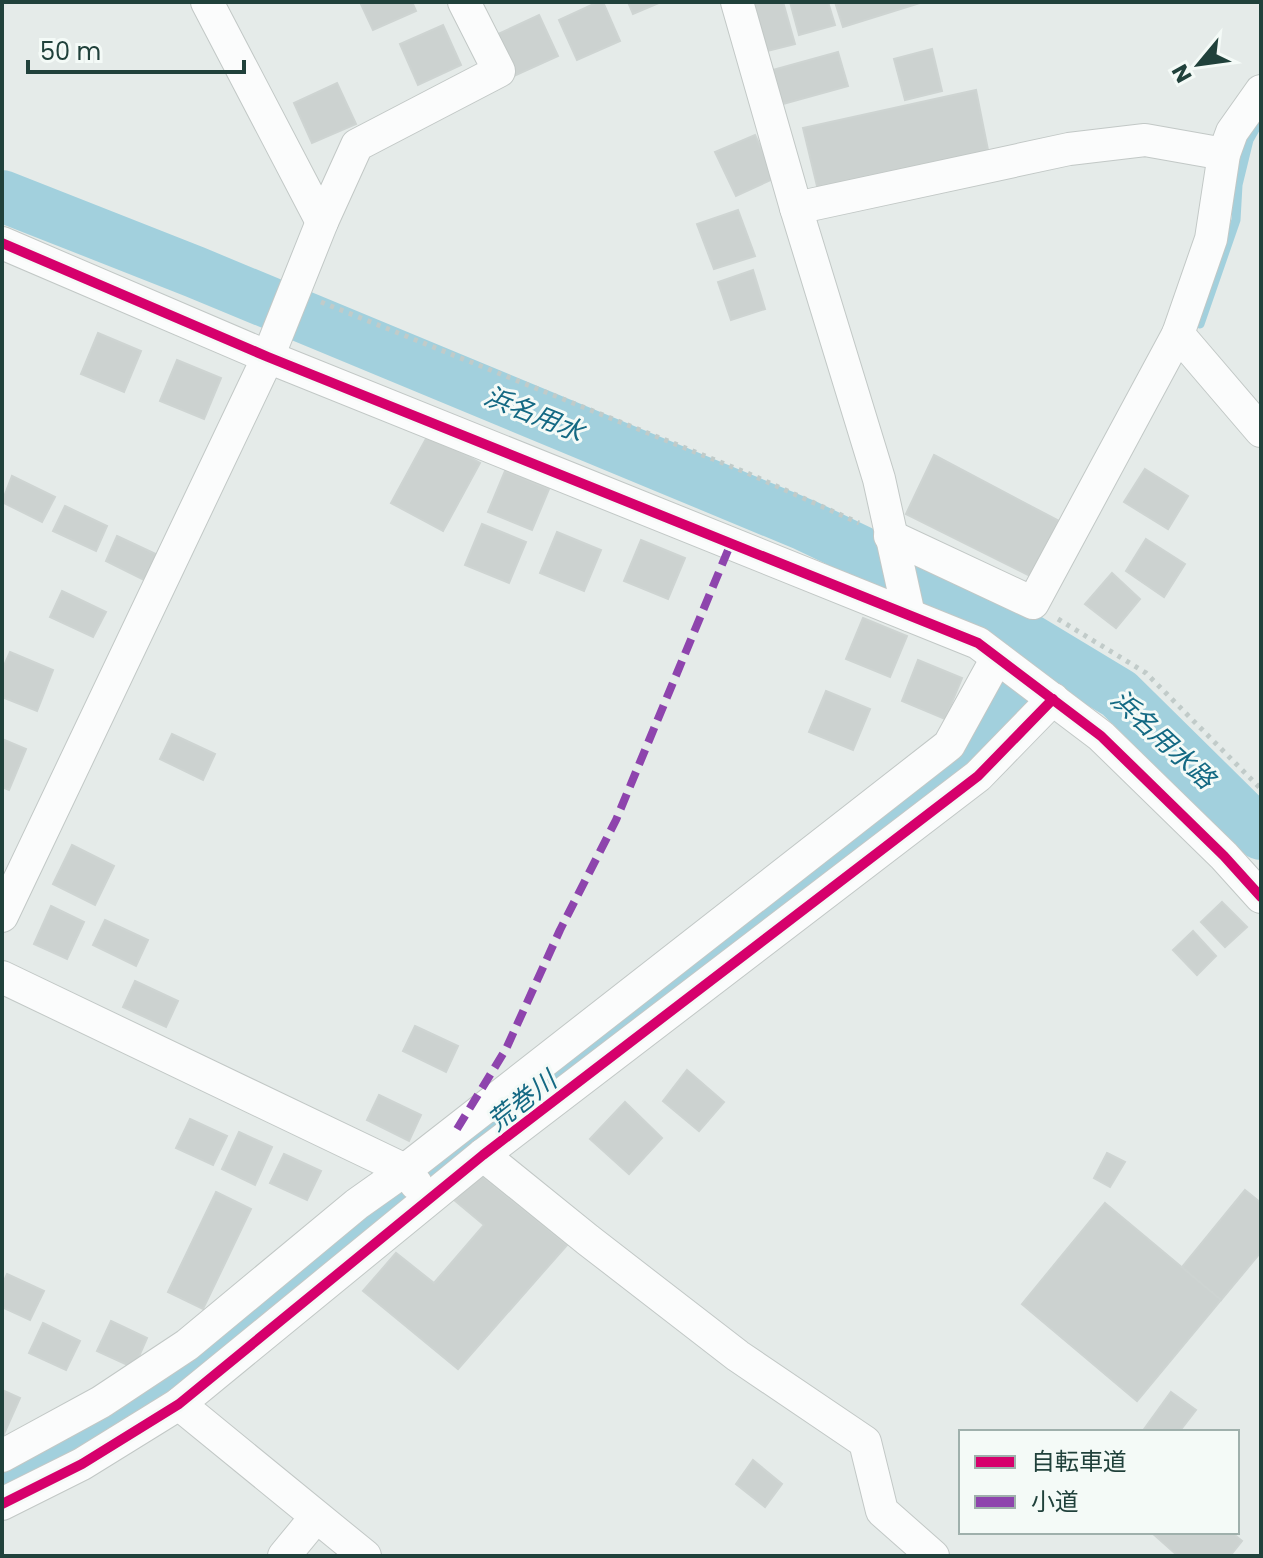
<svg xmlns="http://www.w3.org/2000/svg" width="1263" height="1558" viewBox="0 0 1263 1558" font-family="Poppins,'Noto Sans JP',sans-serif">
<rect width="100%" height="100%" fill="#e5ebe9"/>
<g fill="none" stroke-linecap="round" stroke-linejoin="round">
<g stroke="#a2d0dd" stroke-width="9">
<path d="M1200,324l36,-104 2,-35 11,-45 12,-21"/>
<path d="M1024,635l15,-24"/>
</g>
<g stroke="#a2d0dd" stroke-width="52">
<path d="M2,196l193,76 610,253 163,78 151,91 142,140"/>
<path d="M2,1482l42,-20 52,-31 113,-84 181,-144 191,-145 228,-179 162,-115 51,-66"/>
</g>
</g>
<g fill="#ccd2d0" stroke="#ced4d2" stroke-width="2">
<path d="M360,2h52l4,9 -43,19z"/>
<path d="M598,2h5l17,39 -43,19 -18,-40z"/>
<path d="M628,2h33l-28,12z"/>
<path d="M753,2h30l12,42 -28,7z"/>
<path d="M790,2h38l7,23 -36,10z"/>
<path d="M835,2h88l-80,25z"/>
<path d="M539,15l19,41 -44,20 -18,-41z"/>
<path d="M443,25l18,40 -43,20 -18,-41z"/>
<path d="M932,49l10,42 -37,9 -11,-41z"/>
<path d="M838,52l10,34 -65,18 -10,-34z"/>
<path d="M337,83l19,41 -44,19 -18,-40z"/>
<path d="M976,90l13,65 -171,35 -15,-62z"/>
<path d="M755,135l20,43 -39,18 -21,-44z"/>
<path d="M738,210l17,46 -41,13 -17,-45z"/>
<path d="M753,270l12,39 -34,11 -13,-38z"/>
<path d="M98,333l43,18 -17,41 -43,-18z"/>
<path d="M177,360l44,18 -17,41 -44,-18z"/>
<path d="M428,435l52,28 -37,68 -52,-28z"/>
<path d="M934,455l125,66 -29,55 -124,-62z"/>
<path d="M1145,469l43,27 -20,33 -44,-27z"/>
<path d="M505,471l44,18 -17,41 -44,-18z"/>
<path d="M12,476l43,21 -13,25 -40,-20z"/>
<path d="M65,506l42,20 -11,25 -43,-20z"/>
<path d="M482,524l44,18 -17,41 -44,-18z"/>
<path d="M557,532l44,18 -17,41 -44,-18z"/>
<path d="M117,536l43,20 -12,26 -42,-21z"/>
<path d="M1146,539l39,25 -21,33 -38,-26z"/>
<path d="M641,540l44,18 -17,41 -44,-18z"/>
<path d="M1112,573l28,26 -24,29 -31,-24z"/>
<path d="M62,591l44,21 -13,25 -43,-20z"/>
<path d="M863,618l44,18 -17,41 -44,-18z"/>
<path d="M10,652l43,18 -16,41 -35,-14v-27z"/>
<path d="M918,660l44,18 -17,41 -43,-18z"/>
<path d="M826,691l44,18 -17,41 -44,-18z"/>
<path d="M172,734l43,20 -12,26 -43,-21z"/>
<path d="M2,739l24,10 -17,41 -7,-3z"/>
<path d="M72,845l42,21 -19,39 -42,-21z"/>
<path d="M1222,902l25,25 -22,20 -24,-25z"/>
<path d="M51,906l33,16 -17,37 -33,-15z"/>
<path d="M105,920l43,20 -12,26 -43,-21z"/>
<path d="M1193,931l23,25 -19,19 -24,-25z"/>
<path d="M135,981l43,20 -12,26 -43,-20z"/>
<path d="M415,1026l43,20 -12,26 -43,-21z"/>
<path d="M687,1070l37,32 -25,29 -36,-30z"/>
<path d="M379,1095l42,20 -12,26 -42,-21z"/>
<path d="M625,1102l37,36 -33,36 -39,-35z"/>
<path d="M190,1119l37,17 -14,29 -37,-17z"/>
<path d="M239,1132l33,15 -17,38 -33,-16z"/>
<path d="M1107,1153l18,9 -15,25 -16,-9z"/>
<path d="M284,1154l37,17 -14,29 -37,-17z"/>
<path d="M478,1173l89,72 -109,124 -95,-78 33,-38 38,30 50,-58 -30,-25z"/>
<path d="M1245,1190l16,13v49l-40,48 -39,-33z"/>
<path d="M216,1192l35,17 -48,100 -35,-17z"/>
<path d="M1105,1203l116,97 -84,101 -115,-97z"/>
<path d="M7,1274l37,17 -14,29 -28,-13v-22z"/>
<path d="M111,1321l36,17 -13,30 -37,-17z"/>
<path d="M43,1323l37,18 -14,29 -37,-17z"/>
<path d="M2,1390l18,8 -16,36 -2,-1z"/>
<path d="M1171,1392l25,18 -17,22h-37z"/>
<path d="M753,1460l29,24 -17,23 -29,-23z"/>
<path d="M1151,1532h80l11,9 -12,15h-52z"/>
</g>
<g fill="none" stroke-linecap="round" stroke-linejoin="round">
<g stroke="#c2c8c6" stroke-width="34">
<g id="minor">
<path d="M207,2l115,220"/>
<path d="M737,2l59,206 83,271 30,136"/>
<path d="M796,208l273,-59 76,-9 79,14"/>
<path d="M2,243l266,114 710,286 123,93 123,120 37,41"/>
<path d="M1178,334l83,97"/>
<path d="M890,536l143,67 145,-269 33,-95 13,-85 8,-22 29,-41"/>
<path d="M2,916l266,-559 54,-135 35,-77 142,-74 -35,-69"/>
<path d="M2,977l403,193 11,14"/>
<path d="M483,1155l105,85 150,116 127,86 17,69 51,45"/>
<path d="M179,1404l186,152"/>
<path d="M2,1456l99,-54 86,-57 170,-141 48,-34 544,-425 48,-87"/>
<path d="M2,1504l80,-40 97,-60 304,-249 495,-379 75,-77"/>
<path d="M284,1556l32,-39"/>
</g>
</g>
<g stroke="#c1cbc9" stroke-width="5" stroke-dasharray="4 6" stroke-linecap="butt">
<path d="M321,302l424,170 114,51"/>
<path d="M1058,619l88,54 115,116"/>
</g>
<use href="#minor" stroke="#fbfcfc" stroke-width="32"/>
<path stroke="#8e44ad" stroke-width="8" stroke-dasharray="16 8" stroke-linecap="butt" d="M457,1129l49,-80 54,-119 56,-110 115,-277"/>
<g stroke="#f4faf7" stroke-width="15">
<g id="cycleway">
<path d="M2,243l266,114 710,286 123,93 123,120 37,41"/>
<path d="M2,1504l80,-40 97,-60 304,-249 495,-379 75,-77"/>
</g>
</g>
<use href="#cycleway" stroke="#d6006c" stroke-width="10"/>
</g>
<g text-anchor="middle" stroke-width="6" stroke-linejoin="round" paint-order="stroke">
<g font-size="26" font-style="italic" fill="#146983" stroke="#f4faf7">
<text transform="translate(534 414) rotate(22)" y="9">浜名用水</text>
<text transform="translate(1163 739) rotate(43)" y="9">浜名用水路</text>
<text transform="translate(522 1101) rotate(-38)" y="9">荒巻川</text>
</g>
</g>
<rect width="1263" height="1558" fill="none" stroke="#20413b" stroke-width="8"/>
<rect x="959" y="1430" width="280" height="104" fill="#f4faf7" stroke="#9fb0ac" stroke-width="2"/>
<rect x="975" y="1456" width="40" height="12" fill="#d6006c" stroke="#9fb0ac" stroke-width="2"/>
<text x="1031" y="1470" font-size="24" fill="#20413b">自転車道</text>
<rect x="975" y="1496" width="40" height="12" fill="#8e44ad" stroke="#9fb0ac" stroke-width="2"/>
<text x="1031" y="1510" font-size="24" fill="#20413b">小道</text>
<g transform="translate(1199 64) rotate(241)" stroke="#f4faf7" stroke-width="6" paint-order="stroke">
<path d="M0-6L14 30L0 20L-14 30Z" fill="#20413b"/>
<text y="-12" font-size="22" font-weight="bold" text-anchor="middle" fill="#20413b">N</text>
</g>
<path d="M28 60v12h216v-12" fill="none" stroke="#20413b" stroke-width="4"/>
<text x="40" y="60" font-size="24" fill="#20413b" stroke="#f4faf7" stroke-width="6" paint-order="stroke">50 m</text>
</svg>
